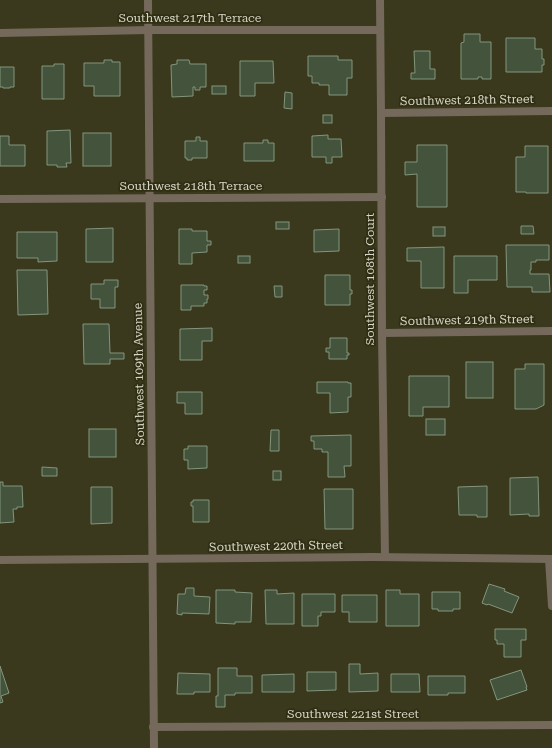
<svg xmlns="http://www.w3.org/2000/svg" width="552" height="748" viewBox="0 0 552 748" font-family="'Roboto Serif',serif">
<rect width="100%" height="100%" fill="#3a381d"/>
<g fill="#43533c" stroke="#83967c">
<path d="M464,34h16v8h11v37h-9v-2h-4v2h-17v-36l3,-1z"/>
<path d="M506,38h29v11h7v10h2v6h-2v7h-36z"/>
<path d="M414,51h16v18h5v10h-24v-6h4z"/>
<path d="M308,56h30v4h14v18h-5v17h-18v-10h-10v-2h-7v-7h-4z"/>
<path d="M104,60h8v2h8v34h-26v-10h-10v-23h20z"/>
<path d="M177,60h12l1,4h16v23h-6v3h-5v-3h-2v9l-21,1 -1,-32 6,-1z"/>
<path d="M240,61h33l1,22h-19v13h-15z"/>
<path d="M54,64h10v35h-22v-33h12z"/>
<path d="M0,67h14v20h-4v1h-7v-1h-3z"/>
<rect x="212" y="86" width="14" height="8"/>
<path d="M285,92l7,1v16l-8,-1z"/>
<rect x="323" y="115" width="9" height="8"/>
<path d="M70,130l1,33h-5l1,4h-10v-2h-10v-34z"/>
<rect x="83" y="133" width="28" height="33"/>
<path d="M328,135v4h13l1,18h-10v6h-6v-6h-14v-21z"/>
<path d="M0,136h9v9h16v21h-25z"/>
<path d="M196,137h4v4h7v17h-15v2h-5v-2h-2v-17h11z"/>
<path d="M263,140h5v3h6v18h-30v-18h19z"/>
<path d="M417,145h30v62h-30v-33l-12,1v-13h12z"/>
<path d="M525,146h23v47h-22v-1h-10v-35h9z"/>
<rect x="276" y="222" width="13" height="7"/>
<path d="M521,226h12l1,8h-13z"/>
<rect x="433" y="227" width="12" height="9"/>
<path d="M113,228v34h-27v-33z"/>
<path d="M179,229h13v2h15v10h4v4h-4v7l-15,1v11h-13z"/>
<path d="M339,229v22l-25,1v-22z"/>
<path d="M17,232h40v29l-19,1v-4h-21z"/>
<path d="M506,245h43v15h-13v2h-5v8h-1v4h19l1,18h-18v-5h-25z"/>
<path d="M444,247v41h-23v-27h-14v-13z"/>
<rect x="238" y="256" width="12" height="7"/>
<path d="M454,256h43v24h-29v13h-14z"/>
<path d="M17,270h30l1,44 -30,1z"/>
<path d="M325,275h25v15h2v4h-2v11h-25z"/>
<path d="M104,280h14v7h-3v21h-15v-9h-9v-15h13z"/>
<path d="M181,285h23v1h3v4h-3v5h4v4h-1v4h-3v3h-13v4h-10z"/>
<path d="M274,286h8v11h-7z"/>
<path d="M83,324h26l1,29h14v6h-14v5h-26z"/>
<path d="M212,328v13h-10v19h-22v-31z"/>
<path d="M330,338h17v15h2v2h-2v4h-18v-7h-3v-4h4z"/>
<rect x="466" y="362" width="27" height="36"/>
<path d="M525,364h19v41l-8,4h-21v-40h10z"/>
<path d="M409,376h40v31h-26v9h-14z"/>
<path d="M317,382h31v1h3v14h-3v15l-18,1v-20h-13z"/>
<path d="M177,392h25v22h-17v-11h-8z"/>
<rect x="426" y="419" width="19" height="16"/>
<rect x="89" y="429" width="27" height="28"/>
<path d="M271,430h8v21h-9z"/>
<path d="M351,435v31h-7l1,11h-17v-25h-6v-3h-8v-8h-3v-5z"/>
<path d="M188,446h19v22l-19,1v-9h-4v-11h4z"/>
<path d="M42,467l15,1v8h-15z"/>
<rect x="273" y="471" width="8" height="9"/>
<path d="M538,477l1,39h-10v-2l-19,1v-37z"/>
<path d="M0,482h3v4h19l1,21h-6v2h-4l1,13 -14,1z"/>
<path d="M487,486v31h-10v-2h-18l-1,-28z"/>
<path d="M91,487h21v36l-21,1z"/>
<path d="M324,489h29v40h-28z"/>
<path d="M193,500h16v22h-16v-16h-2v-4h2z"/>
<path d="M489,584l16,5 -1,2 15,6 -7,16 -24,-9 -1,1 -5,-2z"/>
<path d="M186,588h8v8l16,1 -1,17 -27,-1v2l-5,-1 1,-20h7z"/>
<path d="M216,590h19v2l17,1 -1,29h-16v2l-19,-1z"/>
<path d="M265,590h12v4l17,-1v31h-28z"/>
<path d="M386,590h14v4h19v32h-33z"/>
<path d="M432,592h28v17h-7v2h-15v-2h-6z"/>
<path d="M302,594h33v18h-14v4h-3v10h-16z"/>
<path d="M342,595h35v27h-28v-10h-7z"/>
<path d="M495,629h31v11h-5v17h-17v-13h-7v-4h-2z"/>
<path d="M349,664h11v10l18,-1v18l-29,1z"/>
<path d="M0,666l9,27 -8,3 2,6 -3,1z"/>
<path d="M218,668h19v8h15v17h-17v2h-10v12h-9v-11h2z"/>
<path d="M521,670l6,17h-1l1,3 -30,10 -7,-20z"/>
<path d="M307,672h29v18l-29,1z"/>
<path d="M178,673l32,1v18h-16v2h-17z"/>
<path d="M294,674v18h-32v-17z"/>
<path d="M391,674h28l1,18h-29z"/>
<path d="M428,676h37v17h-17v2h-20z"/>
</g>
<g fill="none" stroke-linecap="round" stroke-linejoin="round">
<g stroke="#74695b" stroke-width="8">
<path d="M148,0l6,748"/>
<path d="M380,0l1,113 1,220 3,224"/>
<path d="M0,33l149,-3h231"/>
<path d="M381,113l171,-2"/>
<path d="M0,199l382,-2"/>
<path d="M382,333l170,-2"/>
<path d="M549,559l3,47"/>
<path d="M0,560l373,-3 179,2"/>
<path d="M153,727l399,-2"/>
</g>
</g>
<g text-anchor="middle" stroke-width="3.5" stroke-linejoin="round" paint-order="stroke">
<g font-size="12" fill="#d7d7c7" stroke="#302e13">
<text x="190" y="22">Southwest 217th Terrace</text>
<text transform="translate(467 100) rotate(-1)" y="4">Southwest 218th Street</text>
<text x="191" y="190">Southwest 218th Terrace</text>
<text transform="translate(370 279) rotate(-90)" y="4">Southwest 108th Court</text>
<text transform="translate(467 320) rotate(-1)" y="4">Southwest 219th Street</text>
<text transform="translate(139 374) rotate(-91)" y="4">Southwest 109th Avenue</text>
<text transform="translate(276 546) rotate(-1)" y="4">Southwest 220th Street</text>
<text x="353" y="718">Southwest 221st Street</text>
</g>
</g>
</svg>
